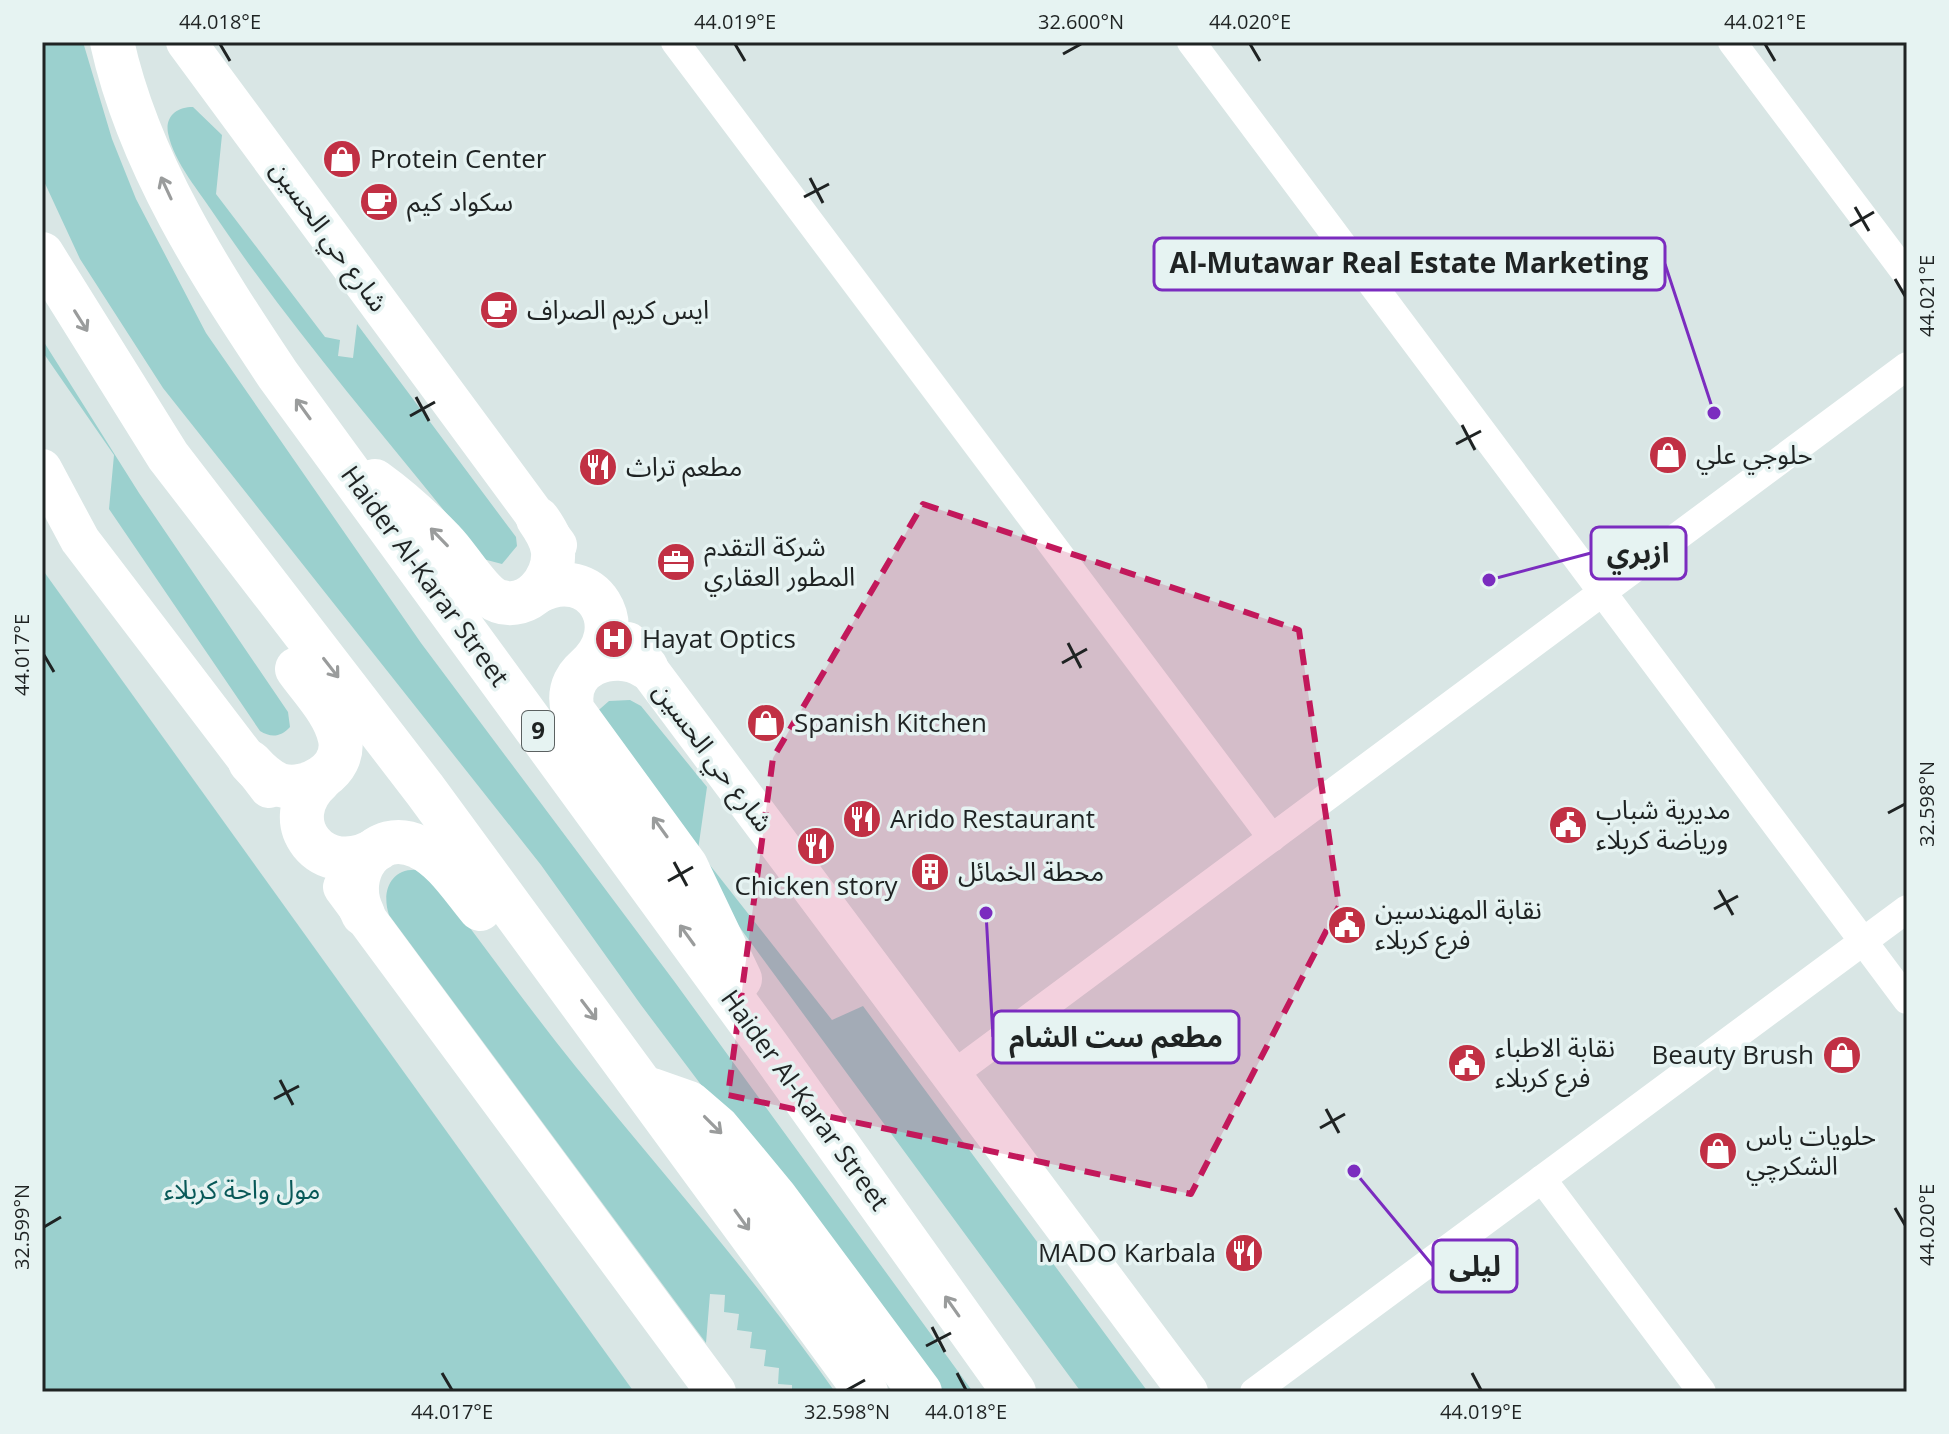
<svg xmlns="http://www.w3.org/2000/svg" width="1949" height="1434" viewBox="0 0 1949 1434" font-family="'Open Sans','Noto Sans Arabic',sans-serif">
<rect width="100%" height="100%" fill="#d9e6e5"/>
<g fill="#9bd0ce">
<path d="M42,42h41l29,97 24,60 70,134 215,310 253,338 299,411h-41l-291,-387 -100,-140 -378,-477 -83,-129 -38,-82z"/>
<path d="M193,107l29,28 -6,59 109,143 15,3 -2,16 15,2 4,-34 159,213 1,9 -15,18 -19,-5c-89,-112 -186,-222 -267,-342 -16,-25 -42,-54 -48,-84 -3,-17 9,-26 25,-26z"/>
<path d="M42,339l97,154 149,219 2,15c-9,10 -19,11 -30,4l-151,-222 5,-54 -72,-104z"/>
<path d="M42,569l592,823h-592z"/>
<path d="M630,700l11,6 66,81 -9,63 134,170 31,-14 285,386h-67l-393,-535 -95,-142 16,-14z"/>
<path d="M419,870l17,12c46,62 92,125 140,185 88,108 179,211 259,325h-43v-7l-14,-1 1,-16 -15,-2 2,-16 -16,-2 2,-16 -15,-2 2,-16 -15,-2 1,-17 -15,-1 -4,49 -317,-428c-8,-24 2,-48 30,-45z"/>
</g>
<g fill="none" stroke-linecap="round" stroke-linejoin="round">
<g stroke="#fff" stroke-width="28">
<path d="M675,42l597,796"/>
<path d="M1191,42l716,958"/>
<path d="M1732,42l175,233"/>
<path d="M951,1076l956,-710"/>
<path d="M1542,1179l160,213"/>
<path d="M1254,1392l653,-483"/>
</g>
<g stroke="#fff" stroke-width="40">
<path d="M186,42l371,503"/>
<path d="M42,469l38,71 189,248"/>
<path d="M628,642l560,750"/>
<path d="M343,887l373,505"/>
</g>
<g stroke="#fff" stroke-width="44">
<path d="M112,42c27,122 98,231 166,333l490,672 246,345"/>
<path d="M42,254l126,202 257,334 441,602"/>
<path d="M375,481c25,18 48,39 69,61 15,15 36,53 54,59 30,11 57,-21 55,-49 -1,-12 -8,-23 -15,-33"/>
<path d="M537,592c55,-30 97,36 48,77"/>
<path d="M646,667c-32,-21 -85,-1 -73,44l113,155 54,113"/>
<path d="M250,762c9,10 18,19 30,23 27,8 66,-14 60,-46 -5,-26 -28,-49 -43,-70"/>
<path d="M320,780c-45,40 1,104 59,68"/>
<path d="M363,914c-20,-39 12,-88 56,-67 25,11 44,42 61,62"/>
<path d="M652,1090l37,13 29,25 58,70 144,194"/>
</g>
</g>
<defs><path id="oneway-shaft" d="M-6 0H5M1.5-3L5.5 0L1.5 3" fill="none" stroke-width="1.6" stroke-linecap="round" stroke-linejoin="round" transform="scale(2)"/></defs>
<g stroke="#9a9c9c">
<use href="#oneway-shaft" transform="translate(166 188) rotate(-115)"/>
<use href="#oneway-shaft" transform="translate(81 321) rotate(58)"/>
<use href="#oneway-shaft" transform="translate(303 409) rotate(-126)"/>
<use href="#oneway-shaft" transform="translate(439 537) rotate(-134)"/>
<use href="#oneway-shaft" transform="translate(331 668) rotate(52)"/>
<use href="#oneway-shaft" transform="translate(660 827) rotate(-126)"/>
<use href="#oneway-shaft" transform="translate(687 935) rotate(-126)"/>
<use href="#oneway-shaft" transform="translate(589 1010) rotate(53)"/>
<use href="#oneway-shaft" transform="translate(713 1125) rotate(45)"/>
<use href="#oneway-shaft" transform="translate(742 1220) rotate(54)"/>
<use href="#oneway-shaft" transform="translate(952 1306) rotate(-125)"/>
</g>
<path fill="#c2185b" fill-opacity="0.2" stroke="#c2185b" stroke-width="6" stroke-dasharray="16 10" stroke-linejoin="round" d="M923,504l376,126 40,276 -148,288 -463,-99 45,-337z"/>
<path fill="none" stroke="#1f2323" stroke-width="3" d="M220,44l10,17M735,44l10,17M1250,44l10,17M1765,44l10,17M1063,54l18,-10M810,178l13,25M804,197l25,-13M1855,207l14,24M1850,226l24,-14M1895,279l10,17M416,397l13,24M410,416l25,-14M1462,425l13,25M1456,444l25,-13M1068,643l13,25M44,655l10,17M1062,663l25,-14M1888,813l17,-9M674,862l13,24M668,881l25,-14M1719,890l14,25M1714,909l24,-13M280,1080l13,25M274,1099l25,-13M1326,1109l13,24M1320,1128l25,-14M1895,1208l10,17M44,1227l17,-10M932,1327l13,25M926,1346l25,-13M442,1373l10,17M957,1373l9,17M1472,1373l9,17M847,1390l18,-10"/>
<defs>
<g id="shop-disc" transform="scale(2)"><circle r="9.5" fill="#c13044" stroke="#e6f3f2"/><path d="M-5-2.5h2.3a2.7 3.5 0 0 1 5.4 0H5L5.5 6h-11ZM-1.5-2.5h3a1.5 2.3 0 0 0-3 0Z" fill="#fff"/></g>
<g id="cafe-disc" transform="scale(2)"><circle r="9.5" fill="#c13044" stroke="#e6f3f2"/><path d="M-5.5-4.5H6V0H3Q3 3.5 0 3.5H-2.5Q-5.5 3.5-5.5 0ZM3-3.2v2h1.7v-2ZM-6 4.5H4V6H-6Z" fill="#fff"/></g>
<g id="restaurant-disc" transform="scale(2)"><circle r="9.5" fill="#c13044" stroke="#e6f3f2"/><path d="M-5-6h1v4h1v-4h1v4h1v-4h1v5L-1.5 .5V6h-2V.5L-5-1ZM5-6V6H3V1.5H1.5Q1.5-4 5-6Z" fill="#fff"/></g>
<g id="office-disc" transform="scale(2)"><circle r="9.5" fill="#c13044" stroke="#e6f3f2"/><path d="M-6-3h4V-5.5h4V-3h4V5H-6ZM-1-4.5V-3h2v-1.5ZM-6 0V1H6V0Z" fill="#fff"/></g>
<g id="hospital-disc" transform="scale(2)"><circle r="9.5" fill="#c13044" stroke="#e6f3f2"/><path d="M-5-5h3v3.5h4V-5h3V5h-3V1.5h-4V5h-3Z" fill="#fff"/></g>
<g id="civic-disc" transform="scale(2)"><circle r="9.5" fill="#c13044" stroke="#e6f3f2"/><path d="M-.6-6.5H3V-4.5H.6V-3L4-1V1h2V6H-6V1h2V-1L-.6-3ZM-1.2 2.5V6h2.4V2.5Z" fill="#fff"/></g>
<g id="building-disc" transform="scale(2)"><circle r="9.5" fill="#c13044" stroke="#e6f3f2"/><path d="M-4-6H4V6H1V3H-1V6H-4ZM-2.5-4.3h1.7v1.8h-1.7ZM.8-4.3h1.7v1.8H.8ZM-2.5-1h1.7V.8h-1.7ZM.8-1h1.7V.8H.8Z" fill="#fff"/></g>
</defs>
<g fill-rule="evenodd">
<use href="#shop-disc" x="342" y="159"/>
<use href="#cafe-disc" x="379" y="202"/>
<use href="#cafe-disc" x="499" y="310"/>
<use href="#shop-disc" x="1668" y="455"/>
<use href="#restaurant-disc" x="598" y="467"/>
<use href="#office-disc" x="676" y="562"/>
<use href="#hospital-disc" x="614" y="639"/>
<use href="#shop-disc" x="766" y="723"/>
<use href="#restaurant-disc" x="862" y="819"/>
<use href="#civic-disc" x="1568" y="825"/>
<use href="#restaurant-disc" x="816" y="846"/>
<use href="#building-disc" x="930" y="872"/>
<use href="#civic-disc" x="1347" y="925"/>
<use href="#shop-disc" x="1842" y="1055"/>
<use href="#civic-disc" x="1467" y="1063"/>
<use href="#shop-disc" x="1718" y="1151"/>
<use href="#restaurant-disc" x="1244" y="1253"/>
</g>
<g text-anchor="middle" stroke-width="7" stroke-linejoin="round" paint-order="stroke">
<rect fill="#e6f3f2" stroke="#5b6161" stroke-width="2" x="522" y="711" width="32" height="40" rx="6"/>
<g font-size="24" font-weight="bold" fill="#1f2323">
<text x="538" y="739">9</text>
</g>
<g font-size="26" fill="#1f2323" stroke="#e6f3f2" text-anchor="start">
<text x="370" y="168">Protein Center</text>
<text x="407" y="211">سكواد كيم</text>
<text x="527" y="319">ايس كريم الصراف</text>
<text x="1696" y="464">حلوجي علي</text>
<text x="626" y="476">مطعم تراث</text>
<text x="704" y="556">شركة التقدم<tspan x="704" dy="30">المطور العقاري</tspan></text>
<text x="642" y="648">Hayat Optics</text>
<text x="794" y="732">Spanish Kitchen</text>
<text x="1596" y="819">مديرية شباب<tspan x="1596" dy="30">ورياضة كربلاء</tspan></text>
<text x="890" y="828">Arido Restaurant</text>
<text x="958" y="881">محطة الخمائل</text>
<text x="816" y="895" text-anchor="middle">Chicken story</text>
<text x="1375" y="919">نقابة المهندسين<tspan x="1375" dy="30">فرع كربلاء</tspan></text>
<text x="1495" y="1057">نقابة الاطباء<tspan x="1495" dy="30">فرع كربلاء</tspan></text>
<text x="1814" y="1064" text-anchor="end">Beauty Brush</text>
<text x="1746" y="1145">حلويات ياس<tspan x="1746" dy="30">الشكرچي</tspan></text>
<text x="1216" y="1262" text-anchor="end">MADO Karbala</text>
</g>
<g font-size="26" fill="#1f2323" stroke="#e6f3f2">
<text transform="translate(329 236) rotate(54)" y="9">شارع حي الحسين</text>
<text transform="translate(425 576) rotate(54)" y="9">Haider Al-Karar Street</text>
<text transform="translate(713 757) rotate(53)" y="9">شارع حي الحسين</text>
<text transform="translate(805 1100) rotate(54)" y="9">Haider Al-Karar Street</text>
</g>
<g font-size="26" fill="#085958" stroke="#e6f3f2">
<text x="242" y="1199">مول واحة كربلاء</text>
</g>
</g>
<path fill="none" stroke="#7b2cbf" stroke-width="3" d="M1714 413L1665 264M1489 580L1591 553M986 913L993 1037M1354 1171L1433 1266"/>
<g fill="#7b2cbf" stroke="#e6f3f2" stroke-width="3">
<circle cx="1714" cy="413" r="8"/>
<circle cx="1489" cy="580" r="8"/>
<circle cx="986" cy="913" r="8"/>
<circle cx="1354" cy="1171" r="8"/>
</g>
<g fill="#e6f3f2" stroke="#7b2cbf" stroke-width="3">
<rect x="1154" y="238" width="511" height="52" rx="8"/>
<rect x="1591" y="527" width="95" height="52" rx="8"/>
<rect x="993" y="1011" width="246" height="52" rx="8"/>
<rect x="1433" y="1240" width="84" height="52" rx="8"/>
</g>
<g font-size="28" text-anchor="middle" font-weight="bold" fill="#1f2323">
<text x="1409" y="273">Al-Mutawar Real Estate Marketing</text>
<text x="1638" y="563">ازبري</text>
<text x="1116" y="1047">مطعم ست الشام</text>
<text x="1475" y="1276">ليلى</text>
</g>
<rect width="1949" height="1434" fill="none" stroke="#e6f3f2" stroke-width="88"/>
<rect x="44" y="44" width="1861" height="1346" fill="none" stroke="#1f2323" stroke-width="3"/>
<g font-size="20" text-anchor="middle" fill="#1f2323">
<text x="220" y="29">44.018°E</text>
<text x="735" y="29">44.019°E</text>
<text x="1081" y="29">32.600°N</text>
<text x="1250" y="29">44.020°E</text>
<text x="1765" y="29">44.021°E</text>
<text transform="translate(1927 296) rotate(-90)" y="7">44.021°E</text>
<text transform="translate(22 655) rotate(-90)" y="7">44.017°E</text>
<text transform="translate(1927 804) rotate(-90)" y="7">32.598°N</text>
<text transform="translate(1927 1225) rotate(-90)" y="7">44.020°E</text>
<text transform="translate(22 1227) rotate(-90)" y="7">32.599°N</text>
<text x="452" y="1419">44.017°E</text>
<text x="847" y="1419">32.598°N</text>
<text x="966" y="1419">44.018°E</text>
<text x="1481" y="1419">44.019°E</text>
</g>
</svg>
